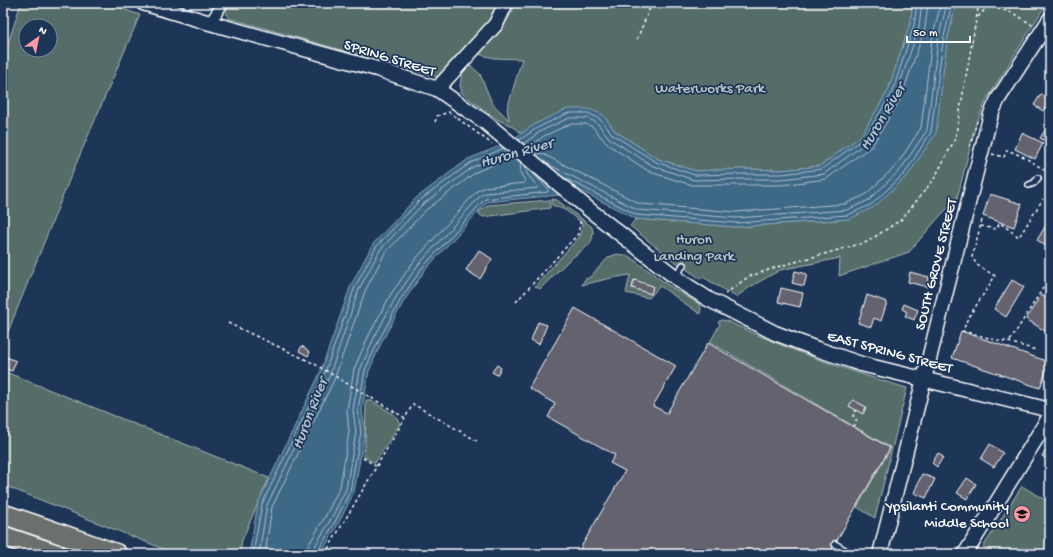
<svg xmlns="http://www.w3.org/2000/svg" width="1053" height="557" viewBox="0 0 1053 557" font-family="'Gochi Hand',sans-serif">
<rect width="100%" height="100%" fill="#1d3557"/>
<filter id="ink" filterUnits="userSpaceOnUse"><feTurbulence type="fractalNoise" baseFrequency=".025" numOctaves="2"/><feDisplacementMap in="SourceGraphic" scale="8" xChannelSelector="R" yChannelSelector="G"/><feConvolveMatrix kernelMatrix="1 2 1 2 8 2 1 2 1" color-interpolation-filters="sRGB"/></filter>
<g filter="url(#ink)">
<g fill="#556d69" stroke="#aab6b4" fill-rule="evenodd">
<path d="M21,3h85l34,12 -70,163 -67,166v-285zM26,26h24v24h-24z"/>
<path d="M227,3h270l-5,15 -55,59 -209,-59 -3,-12z"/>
<path d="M516,3h397l-3,21 -22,67 -27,45 -41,30 -38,4 -40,-1 -46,2 -38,-12 -43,-28 -12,-16 -66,8 -15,11 -12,-9 -12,-5 -9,-7 -20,-14 -7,-6 -2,-8 2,-12 8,-8 10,9 12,29 17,17 -2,-11 15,-50 -28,-1 -16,-4c15,-16 30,-30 38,-51z"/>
<path d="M956,3h91l-60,96 -11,25 -19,75 -17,17 -31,36 -70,24 1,-18 -60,12 -30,17 -14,10 -33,-20 -2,2 -31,-21 -40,-32 6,-7 100,8 113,-8 98,-178z"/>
<path d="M552,199l5,1 35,27 1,5 -1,7 -3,6 -20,15 -29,29 -5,-3 46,-51 1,-12 -17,-13 -13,-5z"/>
<path d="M550,200v8l-67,9 -4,-3v-2l9,-7z"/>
<path d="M617,254l12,2 39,29 31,19 2,4 -1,6 -40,-28 -11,12 -23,-5 4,-18 -19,3 -29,7 3,-6 4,-1 20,-21z"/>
<path d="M722,320l5,1c58,28 118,49 180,67l-32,130 -18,-11 34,-59 -181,-106 10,-18 -2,-2z"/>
<path d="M3,371l266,107 -27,62 -2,14h-64l-173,-69z"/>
<path d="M366,400h4l25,15 5,9 -25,39 -11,-6 1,-12z"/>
<path d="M1022,486l28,17v51h-56l-11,-7z"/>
</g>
<path fill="#3e6786" stroke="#8ba4b6" d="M913,3h43l-9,38 -11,92 -28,42 -34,32 -25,12 -113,8 -100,-8 -104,-53 27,29 -72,7 -62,68 -21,31 -22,40 -13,30 -7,39 3,22 -11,60 -16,32 -17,30h-72l9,-51 62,-130 31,-88 22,-41 43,-46 52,-39 39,-16 30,-20 30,-14h22l14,6 12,16 43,28 38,12 46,-2 40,1 38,-4 41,-30 27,-45 22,-67z"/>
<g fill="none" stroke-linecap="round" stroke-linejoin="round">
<g stroke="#b2c2cf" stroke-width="1">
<path d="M519,140l20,-13 29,-14h20l12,6 13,16 43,27 39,13 47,-1h40l40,-5 42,-31 28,-45 22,-68 3,-22"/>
<path d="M523,144l18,-13 28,-13h18l10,5 13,16 43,27 41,14 48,-1h40l42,-5 43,-32 29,-47 23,-68 3,-24"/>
<path d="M528,148l16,-12 26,-12h16l7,3 14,17 43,28 42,13h90l44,-6 46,-33 29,-48 24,-70 3,-25"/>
<path d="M534,153l9,1 97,50 96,8 109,-8 20,-9 31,-29 25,-38 11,-89 9,-36"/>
<path d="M546,163l92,47 98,8 111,-8 22,-10 32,-31 26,-39 11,-90 9,-37"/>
<path d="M563,177l74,38 99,8 112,-8 24,-11 33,-31 26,-41 12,-91 9,-38"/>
<path d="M253,554l9,-50 62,-129 31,-88 21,-40 43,-46 51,-38 34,-15"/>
<path d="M259,554l8,-49 62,-128 30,-88 21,-39 42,-45 51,-38 35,-15"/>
<path d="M265,554l7,-47 62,-127 31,-89 20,-38 41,-43 50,-38 38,-16"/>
<path d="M307,554l1,-8 17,-29 15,-30 9,-55 -2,-22 7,-41 15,-34 22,-41 23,-33 63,-70 8,-4 40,-4v-2l-5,-9 1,-10"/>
<path d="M313,554l1,-6 17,-29 15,-30 10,-57 -3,-22 7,-40 14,-32 22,-41 22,-32 63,-70 5,-2 51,-5v-2l-10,-12 -2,-8"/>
<path d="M318,554v-3l17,-29 15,-31 11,-59 -3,-22 7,-40 14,-30 22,-41 21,-31 63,-69 63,-7v-3l-17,-18"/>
</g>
</g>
<g fill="#64626e" stroke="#fff">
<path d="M1041,94l9,5 -7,12 -9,-6z"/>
<path d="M1046,129l4,3v12l-10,-6z"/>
<path d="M1022,133l21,10 -8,16 -20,-10z"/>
<path d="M990,194l32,10 -8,23 -31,-11z"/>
<path d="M1048,222l2,2 -1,24 -12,-8z"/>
<path d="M479,250l13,9 -12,20 -14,-9z"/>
<path d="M795,271l12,3 -3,12 -12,-3z"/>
<path d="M910,272l19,5 -2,10 -19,-5z"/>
<path d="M634,280l19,6 -2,8 -19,-6z"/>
<path d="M1012,280l12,7 -18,30 -12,-8z"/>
<path d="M781,288l22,5 -3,14 -22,-5z"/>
<path d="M867,295l20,7 -6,19 -7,-3 -3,9 -13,-4z"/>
<path d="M1041,295l9,6v33l-24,-15z"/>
<path d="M904,304l14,6 -4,10 -9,-4 2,-4 -5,-3z"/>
<path d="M575,308l101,58 -23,40 14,7 41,-70 182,105 -61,106h-252l48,-83 -15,-8 5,-8 -67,-38 7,-13 -26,-16z"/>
<path d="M538,322l9,3 -8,19 -8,-4z"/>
<path d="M961,331l88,31 -9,26 -88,-30z"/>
<path d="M302,346l8,6 -2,4 -9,-5z"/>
<path d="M4,356l12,5 -4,10 -9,-3z"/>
<path d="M497,365l4,3 -4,7 -5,-3z"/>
<path d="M853,400l13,7 -3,7 -14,-8z"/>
<path d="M990,444l13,9 -9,14 -13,-8z"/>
<path d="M1048,447l2,2v12l-8,-5z"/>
<path d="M938,453l5,4 -6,10 -5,-4z"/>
<path d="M922,474l13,5 -9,19 -12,-5z"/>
<path d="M967,478l9,6 -9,15 -10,-6z"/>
</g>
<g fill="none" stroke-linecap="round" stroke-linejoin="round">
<g stroke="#fff" stroke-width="8">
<g id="lane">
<path d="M1029,185l5,-2 4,-5"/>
<path d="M676,277l7,-12"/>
<path d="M835,544l13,8"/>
</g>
</g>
<g stroke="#fff" stroke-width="13">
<path id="street" d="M210,23l13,-20"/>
</g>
<g stroke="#fff" stroke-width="17">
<g id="secondary">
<path d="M143,3l67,20 167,46 60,20 48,33 106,89 92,72 25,16 67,34 42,16 44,15 189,46"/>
<path d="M437,89l59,-65 10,-21"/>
<path d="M880,554l96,-382 15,-58 7,-15 52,-80"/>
<path d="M965,554l85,-138"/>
</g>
</g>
<g stroke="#fff" stroke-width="22">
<g id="highway">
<path d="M3,514l44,15 70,25"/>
<path d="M3,536l53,18"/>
</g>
</g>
<g stroke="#fff" stroke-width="1.5" stroke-dasharray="3 3" stroke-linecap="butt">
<path d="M987,3c7,7 17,6 25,10 7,3 14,8 20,12v1"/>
<path d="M978,17l11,-12"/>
<path d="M637,39l13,-31 -3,-5"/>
<path d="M435,122l2,-6 12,-4 43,32"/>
<path d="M970,147l7,-26"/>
<path d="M992,154l12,3 3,-7 17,7 24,15 2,-4"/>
<path d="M982,220l-10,37 5,8 18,11 -28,44 -4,11 40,11 2,-1 31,9"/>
<path d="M981,226l15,3 4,-6 19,14 24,-38"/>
<path d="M725,294l23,-17 29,-10 90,-25 35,-23 32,-40 21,-40 24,-136"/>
<path d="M516,302l62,-68 3,-16"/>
<path d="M228,323l85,40 92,55 8,-14 64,37"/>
<path d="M1010,341l40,-64"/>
<path d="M854,427l3,-6 -4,-5 3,-6"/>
<path d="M363,458l13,8"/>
<path d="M325,554l80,-136"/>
</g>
<use href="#lane" stroke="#1d3557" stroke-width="5"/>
<use href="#street" stroke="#1d3557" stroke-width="10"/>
<use href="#secondary" stroke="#1d3557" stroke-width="14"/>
<use href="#highway" stroke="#6c706d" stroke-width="19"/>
</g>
</g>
<defs>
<g id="school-disc" transform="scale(0.9)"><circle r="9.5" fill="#ff9aa2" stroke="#1d3557"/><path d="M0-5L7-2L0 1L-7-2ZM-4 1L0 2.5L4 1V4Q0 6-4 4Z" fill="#111"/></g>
</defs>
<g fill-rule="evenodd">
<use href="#school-disc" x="1022" y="514"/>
</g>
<g text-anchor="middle" stroke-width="3.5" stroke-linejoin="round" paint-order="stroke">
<g font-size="15" fill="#fff" stroke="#1d3557">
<text transform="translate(390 57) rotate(17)" y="5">SPRING STREET</text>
<text transform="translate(935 264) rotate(-76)" y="5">SOUTH GROVE STREET</text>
<text transform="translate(890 351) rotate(15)" y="5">EAST SPRING STREET</text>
</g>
<g font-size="15" fill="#bbc5c3" stroke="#1d3557">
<text x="710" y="92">Waterworks Park</text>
<text x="694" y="243">Huron<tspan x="694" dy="17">Landing Park</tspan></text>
</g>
<g font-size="15" fill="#fff" stroke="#1d3557" text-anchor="end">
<text x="1009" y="510">Ypsilanti Community<tspan x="1009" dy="17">Middle School</tspan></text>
</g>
<g font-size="16" font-style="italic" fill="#b2c2cf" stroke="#1d3557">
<text transform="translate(881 116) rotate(-59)" y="6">Huron River</text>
<text transform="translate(516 151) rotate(-16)" y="6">Huron River</text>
<text transform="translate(308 413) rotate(-69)" y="6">Huron River</text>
</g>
</g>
<rect width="1053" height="557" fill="none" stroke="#1d3557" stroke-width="16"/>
<rect x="8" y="8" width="1037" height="541" fill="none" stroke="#fff" stroke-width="1.5" filter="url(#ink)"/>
<g transform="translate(38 38) rotate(33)"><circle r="19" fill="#1d3557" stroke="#77869a"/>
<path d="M0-3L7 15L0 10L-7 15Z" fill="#ff9aa2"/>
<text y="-6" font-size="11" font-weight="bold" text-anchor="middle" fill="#ffffff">N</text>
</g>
<path d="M907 36v6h63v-6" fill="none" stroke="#ffffff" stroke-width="2"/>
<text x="913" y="36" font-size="12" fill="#ffffff" stroke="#1d3557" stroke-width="3" paint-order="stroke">50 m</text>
</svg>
